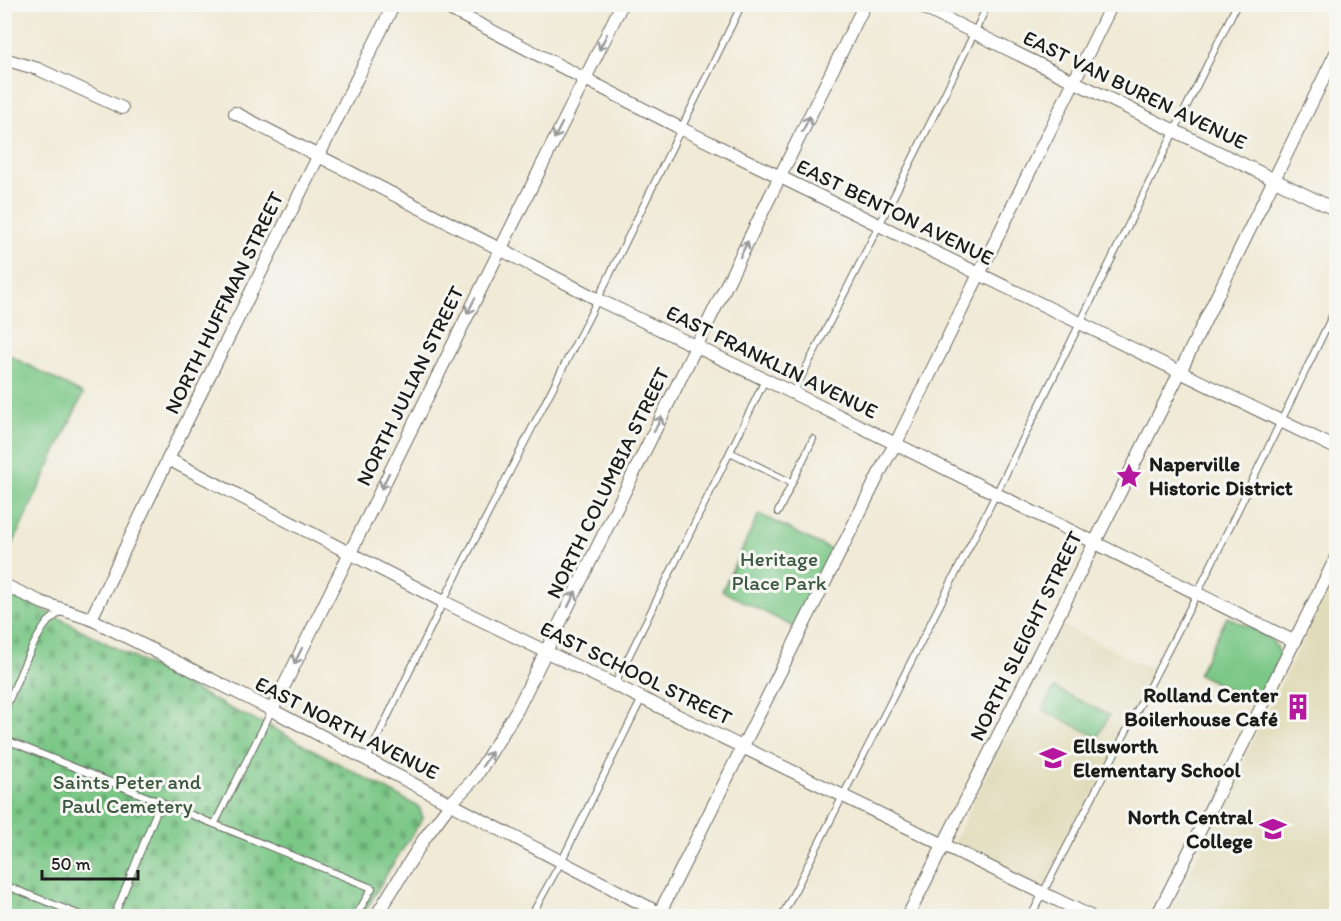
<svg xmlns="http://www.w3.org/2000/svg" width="1341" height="921" viewBox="0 0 1341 921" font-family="Itim,sans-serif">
<defs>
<pattern id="cemetery-stones" width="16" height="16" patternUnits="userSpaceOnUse" patternTransform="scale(1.5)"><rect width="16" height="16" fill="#7ac786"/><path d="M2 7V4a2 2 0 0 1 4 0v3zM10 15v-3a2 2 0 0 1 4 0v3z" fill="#69aa73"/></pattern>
</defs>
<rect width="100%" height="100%" fill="#f6f6f2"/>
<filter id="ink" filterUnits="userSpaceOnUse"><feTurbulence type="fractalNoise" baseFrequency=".0167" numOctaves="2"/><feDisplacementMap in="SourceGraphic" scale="12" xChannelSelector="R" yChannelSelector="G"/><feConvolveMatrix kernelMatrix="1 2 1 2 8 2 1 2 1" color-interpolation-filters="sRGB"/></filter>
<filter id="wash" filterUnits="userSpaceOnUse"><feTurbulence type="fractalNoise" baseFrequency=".008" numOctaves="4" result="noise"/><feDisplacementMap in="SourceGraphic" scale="24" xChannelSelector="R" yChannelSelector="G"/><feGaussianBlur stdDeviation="1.35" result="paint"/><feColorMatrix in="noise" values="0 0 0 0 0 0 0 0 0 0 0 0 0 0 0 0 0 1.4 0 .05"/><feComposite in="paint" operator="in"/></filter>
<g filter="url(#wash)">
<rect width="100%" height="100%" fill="#f0ead6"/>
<g fill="#e1dcba">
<path d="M1336,574v342h-168l84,-174z"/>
<path d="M1059,623l97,48 -112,219 -91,-46z"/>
</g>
<g fill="#7ac786" stroke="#4b7251" stroke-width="1.5">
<path d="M5,353l78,41 -78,167z"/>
<path d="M759,514l77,38 -38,77 -76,-38z"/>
<path d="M1227,617c18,9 52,18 53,40l-22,47 -60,-30z"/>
<path d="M1054,688l55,27 -11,22 -55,-27z"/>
</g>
<path fill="url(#cemetery-stones)" stroke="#4b7251" stroke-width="1.5" d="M4,589l227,120 40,18 148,80 4,11 -34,52 -27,46h-357z"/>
</g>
<g filter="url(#ink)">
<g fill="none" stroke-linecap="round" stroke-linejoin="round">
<g stroke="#66645d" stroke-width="8">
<g id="service">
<path d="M765,380l-35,72 62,31 21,-44"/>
<path d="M793,393c67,-129 133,-258 195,-389"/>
<path d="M778,512l14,-29"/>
<path d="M615,684l115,-232"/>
<path d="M4,712c11,-25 27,-70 44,-90 4,-4 10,-8 15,-12"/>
<path d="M4,739l368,149 -16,28"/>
<path d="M367,759l82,-169 140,-273 153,-313"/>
<path d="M215,823l57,-113"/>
<path d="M4,885l79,31"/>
<path d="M114,916l47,-115"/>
<path d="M531,916l30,-54 81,-164"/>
<path d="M782,916l214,-422 241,-490"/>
<path d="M1031,916l166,-322 139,-286"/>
</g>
</g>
<g stroke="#66645d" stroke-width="14">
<g id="minor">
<path d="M440,4l242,125 654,319"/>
<path d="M916,4l420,206"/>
<path d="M4,59l34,10 84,39"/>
<path d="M235,113l362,186 196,94 502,249"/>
<path d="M168,459l276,143 646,314"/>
<path d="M4,585l39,18 48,16 181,91 393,206"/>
<path d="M91,619l77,-160 226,-455"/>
<path d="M272,710l350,-706"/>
<path d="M376,916l48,-77 26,-35 25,-26 42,-68 348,-706"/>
<path d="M658,916l227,-454 11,-19 216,-439"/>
<path d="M908,916l264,-528 164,-335"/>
<path d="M1157,916l179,-358"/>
</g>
</g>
<use href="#service" stroke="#fff" stroke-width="6"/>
<use href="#minor" stroke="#fff" stroke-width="12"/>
</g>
<defs><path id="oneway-shaft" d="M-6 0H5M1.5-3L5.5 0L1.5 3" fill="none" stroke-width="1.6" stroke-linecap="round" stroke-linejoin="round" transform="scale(1.5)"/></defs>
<g stroke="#999">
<use href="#oneway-shaft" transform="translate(603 42) rotate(116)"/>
<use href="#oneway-shaft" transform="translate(806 124) rotate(-64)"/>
<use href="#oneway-shaft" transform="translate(558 131) rotate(117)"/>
<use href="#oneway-shaft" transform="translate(744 249) rotate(-64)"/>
<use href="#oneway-shaft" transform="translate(471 306) rotate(116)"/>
<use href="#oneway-shaft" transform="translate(658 424) rotate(-63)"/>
<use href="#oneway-shaft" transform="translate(385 481) rotate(116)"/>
<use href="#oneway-shaft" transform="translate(572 599) rotate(-64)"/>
<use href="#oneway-shaft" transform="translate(298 656) rotate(116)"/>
<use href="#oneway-shaft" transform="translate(487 759) rotate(-57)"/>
</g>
</g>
<defs>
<g id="sight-bare" transform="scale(2.07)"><path d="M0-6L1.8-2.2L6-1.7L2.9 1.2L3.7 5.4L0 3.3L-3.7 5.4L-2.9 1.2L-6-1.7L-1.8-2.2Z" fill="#b5179e" stroke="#f6f6f2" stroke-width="2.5" paint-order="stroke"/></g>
<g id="building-bare" transform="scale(2.07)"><path d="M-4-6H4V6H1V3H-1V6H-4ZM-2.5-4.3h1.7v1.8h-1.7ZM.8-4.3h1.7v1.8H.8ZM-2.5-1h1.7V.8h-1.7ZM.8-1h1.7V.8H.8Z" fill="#b5179e" stroke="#f6f6f2" stroke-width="2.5" paint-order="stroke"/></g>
<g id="school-bare" transform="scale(2.07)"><path d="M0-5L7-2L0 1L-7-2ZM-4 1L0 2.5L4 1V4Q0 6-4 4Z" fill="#b5179e" stroke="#f6f6f2" stroke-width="2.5" paint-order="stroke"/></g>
<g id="university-bare" transform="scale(2.07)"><path d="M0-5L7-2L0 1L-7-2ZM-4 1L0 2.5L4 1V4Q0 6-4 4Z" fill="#b5179e" stroke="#f6f6f2" stroke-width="2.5" paint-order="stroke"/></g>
</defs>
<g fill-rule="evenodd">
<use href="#sight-bare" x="1129" y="476"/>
<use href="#building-bare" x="1298" y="707"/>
<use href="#school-bare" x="1053" y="758"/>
<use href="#university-bare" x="1273" y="829"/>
</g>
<g text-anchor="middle" stroke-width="6" stroke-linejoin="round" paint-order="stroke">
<g font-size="21" fill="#1c1c1c" stroke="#f6f6f2">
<text transform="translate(1135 90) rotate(26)" y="7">EAST VAN BUREN AVENUE</text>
<text transform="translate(895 212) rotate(26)" y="7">EAST BENTON AVENUE</text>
<text transform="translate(224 303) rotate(-64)" y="7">NORTH HUFFMAN STREET</text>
<text transform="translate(772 362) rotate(26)" y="7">EAST FRANKLIN AVENUE</text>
<text transform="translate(410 386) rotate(-64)" y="7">NORTH JULIAN STREET</text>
<text transform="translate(608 483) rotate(-64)" y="7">NORTH COLUMBIA STREET</text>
<text transform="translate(1026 636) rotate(-64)" y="7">NORTH SLEIGHT STREET</text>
<text transform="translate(636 673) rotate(26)" y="7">EAST SCHOOL STREET</text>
<text transform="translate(347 728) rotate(27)" y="7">EAST NORTH AVENUE</text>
</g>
<g font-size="21" font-weight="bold" fill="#1c1c1c" stroke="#f6f6f2" text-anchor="start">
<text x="1149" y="471">Naperville<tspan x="1149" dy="24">Historic District</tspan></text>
<text x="1278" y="702" text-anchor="end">Rolland Center<tspan x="1278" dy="24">Boilerhouse Café</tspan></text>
<text x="1073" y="753">Ellsworth<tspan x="1073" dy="24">Elementary School</tspan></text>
<text x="1253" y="824" text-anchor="end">North Central<tspan x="1253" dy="24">College</tspan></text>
</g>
<g font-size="21" fill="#3d5841" stroke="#f6f6f2">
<text x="779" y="566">Heritage<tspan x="779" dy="24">Place Park</tspan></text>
<text x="127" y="789">Saints Peter and<tspan x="127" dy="24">Paul Cemetery</tspan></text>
</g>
</g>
<rect width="1341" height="921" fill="none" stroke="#f6f6f2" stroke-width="24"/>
<path d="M42 870v9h96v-9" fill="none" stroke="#1c1c1c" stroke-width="3"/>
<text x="51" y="870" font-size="18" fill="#1c1c1c" stroke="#f6f6f2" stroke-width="4.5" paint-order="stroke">50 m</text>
</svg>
